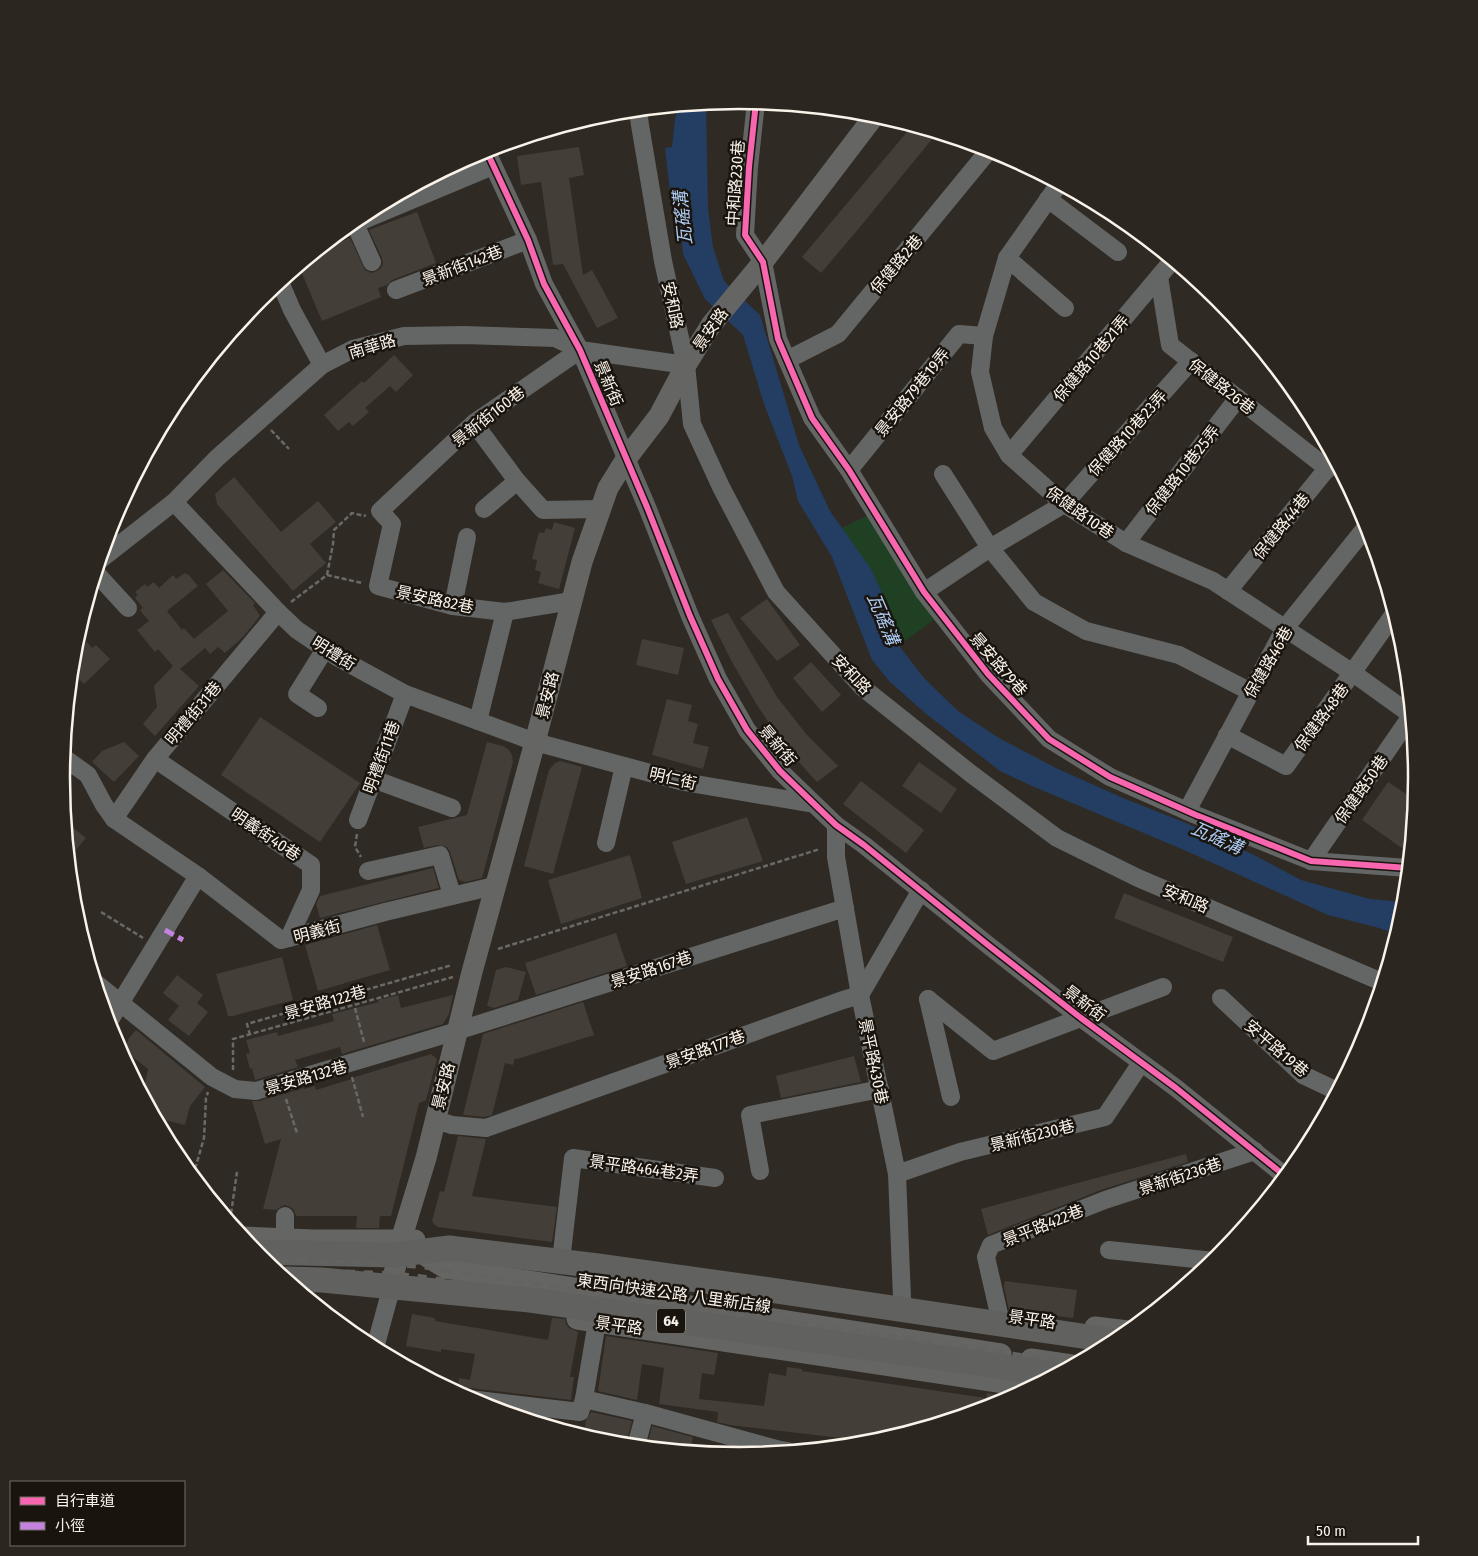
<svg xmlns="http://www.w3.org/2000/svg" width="1478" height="1556" viewBox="0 0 1478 1556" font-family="'Fira Sans Condensed','Noto Sans TC',sans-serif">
<rect width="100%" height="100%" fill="#2f2a23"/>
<path fill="#1f4022" d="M870,514l65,105 -38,28 -59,-117z"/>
<path fill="#233e62" d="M706,104l2,104 5,39 11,34 36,34 39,130 31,66 41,58 12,26 17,52 24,31 34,33 41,27 57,30 67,30 63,25 70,33 45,24 69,19 34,3v9l-8,23 -17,-6 -51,-13 -144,-65 -152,-64 -32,-15 -75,-58 -35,-31 -18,-22 -40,-103 -34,-56 -6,-25 -28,-72 -21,-69 -38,-36 -22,-45 -4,-45 -7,1 -7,-62 7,-1 3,-28 4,-13z"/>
<g fill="#443e39">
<path d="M912,126l25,7 -77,94 -39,46 -19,-16z"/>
<path d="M579,147l5,28 -15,3 14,97 9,-5 26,48 -21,10 -34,-64 -10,1 -12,-83 -20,3 -4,-29z"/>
<path d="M417,212l19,51 -44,17 -5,5 -9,3 3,9 -59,24 -23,-55 19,-15 32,-13 15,32 6,3 6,-2 4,-3 2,-5 -1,-5 -13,-28z"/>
<path d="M394,355l19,20 -17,17 -6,-6 -25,22 4,4 -16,14 -4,-4 -11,9 -14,-16 38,-34 2,2z"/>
<path d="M234,477l47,55 37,-31 18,21 -26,22 16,19 -33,28 -76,-87 -2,-10z"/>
<path d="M554,522l21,6 -16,61 -21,-6 3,-11 -6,-2 2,-10 -5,-1 7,-27 5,1 2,-5 6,2z"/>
<path d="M223,570l32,33 -2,2 7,11 -18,22 -17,15 -7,-6 -8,7 -5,-6 -25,21 19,17 -44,50 -12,-12 14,-17 -3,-21 19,-20 -15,-17 -3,3 -18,-22 12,-9 -9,-11 3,-2 -8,-10 3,-3 -3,-3 10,-8 2,3 7,-5 5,6 14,-13 3,4 9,-6 2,2 1,-1 10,12 -31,25 15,19 2,-2 10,11 34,-28 -22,-27z"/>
<path d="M767,599l33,46 -23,16 -37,-43z"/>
<path d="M728,613l49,84 30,38 31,31 -21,16 -32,-35 -28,-42 -25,-43 -21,-42z"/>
<path d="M642,639l42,9 -6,27 -42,-10z"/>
<path d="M87,642l5,6 4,-3 14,14 -26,25 -12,-12 1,-18z"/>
<path d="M811,662l30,33 -19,17 -29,-34z"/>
<path d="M667,699l25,6 -4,16 10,3 -5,19 16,4 -6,22 -51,-14z"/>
<path d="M260,717l100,66 -40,59 -99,-67z"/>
<path d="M124,742l15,14 -25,26 -22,-20 10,-11z"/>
<path d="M487,742l16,4 6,4 3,5 1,7 -31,116 -17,4 -6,-2 -9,-28 -3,-5 -9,-2 -14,3 -6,-21 49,-12z"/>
<path d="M560,761l22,6 -29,107 -29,-8 25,-96 6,-7z"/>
<path d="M919,762l38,27 -16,24 -39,-27z"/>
<path d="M861,781l63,49 -18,23 -63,-49z"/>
<path d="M1388,782l27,18 -6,53 -47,-33z"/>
<path d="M747,817l16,44 -77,23 -14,-42z"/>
<path d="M65,821l21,17 -17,20 -1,-14z"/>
<path d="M630,855l12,43 -81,26 -13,-44z"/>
<path d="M433,868l6,20 -119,30 -4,-14 4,-8z"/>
<path d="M1124,893l109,44 -10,25 -109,-44z"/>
<path d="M377,925l13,45 -72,21 -13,-46z"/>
<path d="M616,933l11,33 -91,29 -11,-32z"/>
<path d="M282,957l11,43 -60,16h-5l-12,-42z"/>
<path d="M506,967l20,5 -8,28 -24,8 -7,-2 9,-36z"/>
<path d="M177,975l26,20 -6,8 11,9 -19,24 -21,-16 11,-14 -16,-13z"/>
<path d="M398,995l3,13 52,-13 -4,19 -6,10 -101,30 -2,-7 -45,13 3,7 -43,13 -3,-12 -2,1 -4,-15 4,-1 -4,-13 31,-8 1,4 56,-15 -2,-7 47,-12 -1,-2z"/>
<path d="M583,1002l11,33 -77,24 -2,-1 -2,7 -8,-2 -13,52 -7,2 -22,-2 20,-81z"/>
<path d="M136,1030l69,57 -15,19 -5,19 -21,-5 -2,10 -19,-37 5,-24 -24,-19 5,-12z"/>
<path d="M431,1054l6,5 -11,41 -7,3 -28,113h-11l-1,12h-23l1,-12h-61l-2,-6 -4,-3 -5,-2 -5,2 -3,3 -14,-1 18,-70 -16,5 -13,-43h7l45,-13v1l11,-3 1,4 39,-12v-1z"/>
<path d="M854,1056l7,26 -80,16 -5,-22z"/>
<path d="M458,1136l28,3 -14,57 85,11 -5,35 -114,-15 -3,-2 -3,-4 8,-30 4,1z"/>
<path d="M1186,1154l2,8 -87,28 -113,45 -7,-26z"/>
<path d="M1005,1281l72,9 -4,28 -64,-8 -5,-23z"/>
<path d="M412,1314l23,4v3l113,19 4,-22 13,1 1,5 3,4 9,4 -8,45h4l-3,23 -101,-12 -7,3 -5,-1 1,-12 11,2 5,-26 -34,-5v3l-35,-6z"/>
<path d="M606,1336l112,17 -4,22 -12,-2 -3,26 65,7 5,-33 17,3 1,-9 15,2v2l184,27 1,-5 25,4 -14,7 -123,38 -145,-17 -13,-3 1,-10 -59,-8 5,-36 -22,-4 -5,36 -39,-9z"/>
<path d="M591,1412l41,9 -6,23 -20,-1 -22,-7 2,-16z"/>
<path d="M652,1426l41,11 -3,14 -43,-4z"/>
</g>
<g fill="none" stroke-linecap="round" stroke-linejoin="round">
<g stroke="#696967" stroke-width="2.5" stroke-dasharray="5 2.5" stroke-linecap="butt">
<path d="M271,430l18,19"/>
<path d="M327,575l35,8"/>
<path d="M291,602l36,-27 6,-31 1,-14 18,-17 12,3 2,-1"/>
<path d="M357,834l-2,13 6,10"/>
<path d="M101,912l42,26"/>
<path d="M498,949l322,-100"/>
<path d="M355,1008l9,34"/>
<path d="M250,1035l-3,-11 205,-59"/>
<path d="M233,1070v-31l220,-62"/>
<path d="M352,1077l11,40"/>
<path d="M286,1099l11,34"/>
<path d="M193,1176l11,-38 2,-40 2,-6"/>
<path d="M230,1221l7,-49"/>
</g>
<g stroke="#636665" stroke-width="18">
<path d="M756,102l-7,65 -4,68 18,27 15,77 34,79 37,52 75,122 64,82 61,65 61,38 86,38 115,46 97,7"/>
<path d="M638,110l2,15 23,136 23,104 6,59 29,63 55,105 86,95 108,86 87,65 81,40 244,104"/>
<path d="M486,150l42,90 16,44 36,66 67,157 43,109 28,63 29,51 33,41 56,54 28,20 124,100 93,73 95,70 109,88"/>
<path d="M1059,184l-52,74 -23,78 -4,36 13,56 16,27 55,49 62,39 87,38 140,92 57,41"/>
<path d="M1048,199l70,53"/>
<path d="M355,224l17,38"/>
<path d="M347,227l146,-61"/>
<path d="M1007,258l58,50"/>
<path d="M1159,277l11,68 158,124"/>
<path d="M280,282l12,28 30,55"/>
<path d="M396,290l132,-50"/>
<path d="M787,360l51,-26 152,-185"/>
<path d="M474,423l43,58 26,29 56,-1"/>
<path d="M1009,455l163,-194"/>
<path d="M849,470l110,-136 25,2"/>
<path d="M943,474l47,74 44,54 52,29 93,24 72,37"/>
<path d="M174,502l104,110 19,18 40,27 68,37 130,48 89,24 60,16 130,22"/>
<path d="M484,509l33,-28"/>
<path d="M1126,543l112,-145"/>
<path d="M100,560l74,-58 43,-44 105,-93 31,-16 51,-13 60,-1 91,3 25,12 106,15"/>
<path d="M96,573l32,35"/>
<path d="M1228,591l106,-131"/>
<path d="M924,592l66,-44 74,-44 127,-143"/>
<path d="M571,601l-66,11 -52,-6 -75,-20 14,-62 -12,-13 94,-88 106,-73"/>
<path d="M453,606l14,-69"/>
<path d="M318,708l-21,-14 28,-45"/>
<path d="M478,721l27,-109"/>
<path d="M1227,735l59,31 108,-152"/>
<path d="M63,757l25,18 16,30 10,14 84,57 83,64 104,-28 109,-26"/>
<path d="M155,759l156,106v25l-22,48"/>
<path d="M373,779l79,29"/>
<path d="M1187,811l98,-183 82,-102"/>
<path d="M114,819l41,-60 123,-147"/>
<path d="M358,820l47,-126"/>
<path d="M836,825v32l24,138 37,179 5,124"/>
<path d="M606,843l18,-77"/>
<path d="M1311,861l100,-145"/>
<path d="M368,871l72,-16 12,40"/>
<path d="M97,984l115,93 23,12 21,2 201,-60 388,-123"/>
<path d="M1221,998l82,77 34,16"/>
<path d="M928,999l65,52 170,-64"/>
<path d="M928,999l23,98"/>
<path d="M108,1023l90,-147"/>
<path d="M435,1120l17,5 34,3 357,-128 17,-5 61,-105"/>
<path d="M760,1171l-10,-56 130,-26"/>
<path d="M897,1174l63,-22 145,-35 36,-54"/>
<path d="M285,1239v-23"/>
<path d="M1109,1250l105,11"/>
<path d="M562,1252l11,-94 142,20"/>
<path d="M999,1314l-13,-57 5,-12 114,-45 150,-49"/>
<path d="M375,1348l15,-55"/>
<path d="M469,1399l111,13 4,-13 13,-77"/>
<path d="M584,1399l61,14 135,37 7,1"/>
<path d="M636,1446l9,-33"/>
</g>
<g stroke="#656664" stroke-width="21">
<path d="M243,1237l70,3h102"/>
<path d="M412,1247l33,21 556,86"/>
<path d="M390,1293l11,-53 25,-82 46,-186 63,-230 47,-180 26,-74 18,-29 33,-43 27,-51 25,-40 52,-63 112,-147"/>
<path d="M577,1319l454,68"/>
<path d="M1095,1327l33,4"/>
<path d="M1031,1359l41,6"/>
</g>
<path stroke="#61615f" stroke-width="25" d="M255,1252l138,3"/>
<g stroke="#65635f" stroke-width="4" stroke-dasharray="9 9" stroke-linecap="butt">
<path d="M263,1260l92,2 66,5 655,96"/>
<path d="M274,1269l113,4 32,3 645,93"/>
</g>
<g stroke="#61615f" stroke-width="25">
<path d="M393,1255l56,-7 149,18 165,23 353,52"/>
<path d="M286,1279l36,1 208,20 524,74"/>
</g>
<g stroke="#c483df" stroke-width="5" stroke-dasharray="10 5" stroke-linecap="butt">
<path d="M223,343l2,6"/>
<path d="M165,930l18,10"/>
</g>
<g stroke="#19140e" stroke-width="9">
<g id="cycleway">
<path d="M756,102l-7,65 -4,68 18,27 15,77 34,79 37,52 75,122 64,82 61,65 61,38 86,38 115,46 97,7"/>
<path d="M486,150l42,90 16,44 36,66 67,157 43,109 28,63 29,51 33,41 56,54 28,20 124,100 93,73 95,70 109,88"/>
</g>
</g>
<use href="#cycleway" stroke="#f766af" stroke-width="6"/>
</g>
<g text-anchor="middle" stroke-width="5" stroke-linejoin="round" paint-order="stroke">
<rect fill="#19140e" stroke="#b6b0a8" stroke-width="1" x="657" y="1308.5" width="28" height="25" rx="4"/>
<g font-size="15" font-weight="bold" fill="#faf3ea">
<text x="671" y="1326">64</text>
</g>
<g font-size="16" fill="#faf3ea" stroke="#19140e">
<text transform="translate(735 183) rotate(-86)" y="6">中和路230巷</text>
<text transform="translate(896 264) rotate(-50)" y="6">保健路2巷</text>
<text transform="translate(462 265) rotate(-21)" y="6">景新街142巷</text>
<text transform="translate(673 305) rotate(78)" y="6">安和路</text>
<text transform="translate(710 329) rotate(-55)" y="6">景安路</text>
<text transform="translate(372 346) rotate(-17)" y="6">南華路</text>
<text transform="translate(1091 358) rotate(-50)" y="6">保健路10巷21弄</text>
<text transform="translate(609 383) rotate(67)" y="6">景新街</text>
<text transform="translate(1222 386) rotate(38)" y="6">保健路26巷</text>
<text transform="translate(912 392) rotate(-51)" y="6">景安路79巷19弄</text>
<text transform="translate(488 416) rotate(-38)" y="6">景新街160巷</text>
<text transform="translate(1127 433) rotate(-48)" y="6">保健路10巷23弄</text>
<text transform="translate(1182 470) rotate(-52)" y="6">保健路10巷25弄</text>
<text transform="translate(1080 512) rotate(35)" y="6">保健路10巷</text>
<text transform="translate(1281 526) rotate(-51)" y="6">保健路44巷</text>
<text transform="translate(435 599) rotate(12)" y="6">景安路82巷</text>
<text transform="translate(334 653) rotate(32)" y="6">明禮街</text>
<text transform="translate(1268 662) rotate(-60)" y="6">保健路46巷</text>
<text transform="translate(999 664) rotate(49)" y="6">景安路79巷</text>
<text transform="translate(852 674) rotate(46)" y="6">安和路</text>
<text transform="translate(547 695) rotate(-76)" y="6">景安路</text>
<text transform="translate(193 713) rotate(-50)" y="6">明禮街31巷</text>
<text transform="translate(1321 717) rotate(-54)" y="6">保健路48巷</text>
<text transform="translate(778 745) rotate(50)" y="6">景新街</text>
<text transform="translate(381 757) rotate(-70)" y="6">明禮街11巷</text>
<text transform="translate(673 778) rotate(13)" y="6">明仁街</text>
<text transform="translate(1361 789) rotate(-55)" y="6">保健路50巷</text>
<text transform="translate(266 834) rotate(34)" y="6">明義街40巷</text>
<text transform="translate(1186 898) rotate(23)" y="6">安和路</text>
<text transform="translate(317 931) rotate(-15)" y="6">明義街</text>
<text transform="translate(651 969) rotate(-18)" y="6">景安路167巷</text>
<text transform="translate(325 1002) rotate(-16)" y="6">景安路122巷</text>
<text transform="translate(1085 1003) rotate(37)" y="6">景新街</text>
<text transform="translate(1277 1048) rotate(41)" y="6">安平路19巷</text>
<text transform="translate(705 1049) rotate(-20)" y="6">景安路177巷</text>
<text transform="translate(874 1061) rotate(78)" y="6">景平路430巷</text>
<text transform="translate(306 1077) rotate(-16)" y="6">景安路132巷</text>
<text transform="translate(443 1086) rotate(-76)" y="6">景安路</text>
<text transform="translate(1032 1135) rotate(-14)" y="6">景新街230巷</text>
<text transform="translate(644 1168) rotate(8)" y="6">景平路464巷2弄</text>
<text transform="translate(1180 1176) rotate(-18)" y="6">景新街236巷</text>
<text transform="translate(1043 1225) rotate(-22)" y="6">景平路422巷</text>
<text transform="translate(674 1293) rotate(8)" y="6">東西向快速公路 八里新店線</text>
<text transform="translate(1032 1319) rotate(8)" y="6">景平路</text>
<text transform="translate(619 1325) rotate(8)" y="6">景平路</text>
</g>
<g font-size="18" font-style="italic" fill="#accaf2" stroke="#19140e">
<text transform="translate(683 218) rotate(-96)" y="6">瓦磘溝</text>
<text transform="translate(883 619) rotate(67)" y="6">瓦磘溝</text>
<text transform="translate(1217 838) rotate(24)" y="6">瓦磘溝</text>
</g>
</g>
<path d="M0 0H1478V1556H0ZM70 778a669 669 0 1 1 1338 0a669 669 0 1 1-1338 0Z" fill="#2b2620" fill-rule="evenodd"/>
<path fill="none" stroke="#faf3ea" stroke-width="2.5" d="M70 778a669 669 0 1 1 1338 0a669 669 0 1 1-1338 0Z"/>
<rect x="10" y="1481" width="175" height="65" fill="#19140e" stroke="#736d66"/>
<rect x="20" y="1497" width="25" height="8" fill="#f766af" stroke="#736d66"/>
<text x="55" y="1506" font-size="15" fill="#faf3ea">自行車道</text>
<rect x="20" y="1522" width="25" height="8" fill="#c483df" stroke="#736d66"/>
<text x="55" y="1531" font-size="15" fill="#faf3ea">小徑</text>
<path d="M1308 1536v8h110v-8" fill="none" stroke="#faf3ea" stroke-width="2.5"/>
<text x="1316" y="1536" font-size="15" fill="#faf3ea" stroke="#19140e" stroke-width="4" paint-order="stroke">50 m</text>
</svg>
